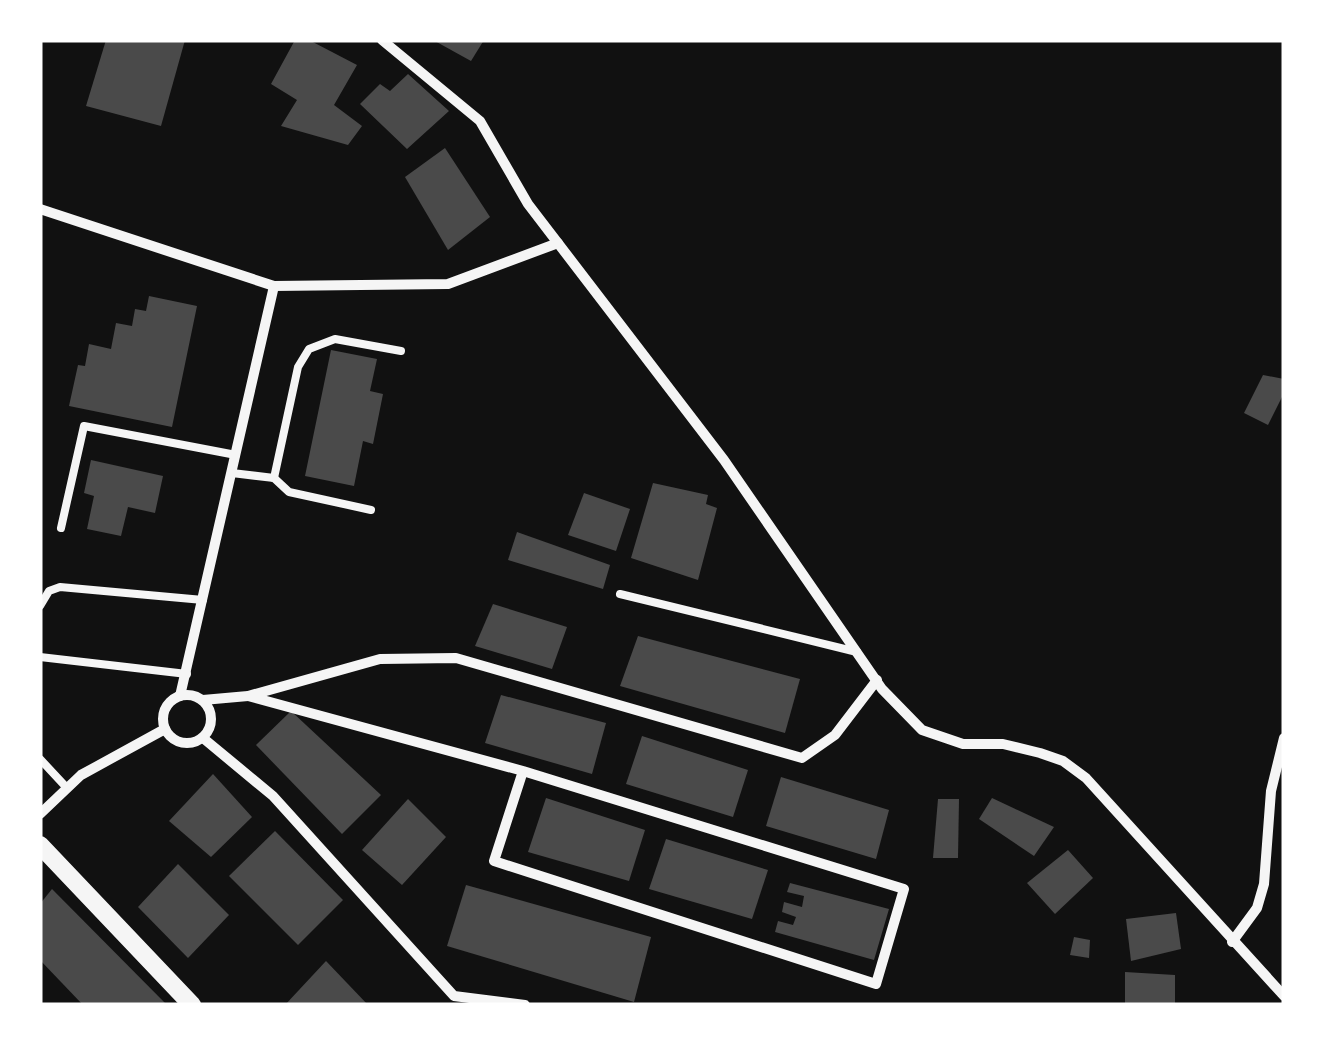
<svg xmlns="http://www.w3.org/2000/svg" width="1324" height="1045" viewBox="0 0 1324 1045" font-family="'Public Sans',sans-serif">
<rect width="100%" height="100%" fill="#111"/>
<g fill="#4a4a4a">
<path d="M106,40h79l-24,86 -75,-20z"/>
<path d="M295,40h14l48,25 -23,40 28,21 -14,19 -67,-19 16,-26 -26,-16z"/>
<path d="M433,40h51l-13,21z"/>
<path d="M408,74l41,37 -42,38 -47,-45 20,-20 10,7z"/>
<path d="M445,148l45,69 -42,33 -43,-73z"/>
<path d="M149,296l48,10 -25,121 -103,-21 9,-41 7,1 4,-22 22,5 5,-26 16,3 3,-17 11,2z"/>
<path d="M331,350l46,9 -7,32 13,3 -10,50 -10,-3 -9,45 -49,-10z"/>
<path d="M1263,375l21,4v14l-16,32 -24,-12z"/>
<path d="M91,460l72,16 -8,37 -27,-6 -7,29 -34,-7 7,-33 -10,-3z"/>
<path d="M653,483l55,12 -2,9 11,4 -19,72 -67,-22z"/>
<path d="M584,493l46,16 -14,42 -48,-16z"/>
<path d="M517,532l93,33 -7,24 -95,-29z"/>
<path d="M493,604l74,23 -15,42 -77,-23z"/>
<path d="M638,636l162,43 -15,54 -165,-47z"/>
<path d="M501,695l105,28 -14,51 -107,-31z"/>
<path d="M291,711l90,84 -39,39 -86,-89z"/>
<path d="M642,736l106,34 -15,47 -107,-33z"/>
<path d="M213,774l39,43 -41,40 -42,-36z"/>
<path d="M781,777l108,33 -13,49 -110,-33z"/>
<path d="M546,798l99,32 -16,51 -101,-29z"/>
<path d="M992,798l62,29 -20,29 -55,-37z"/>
<path d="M408,799l38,38 -44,48 -40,-35z"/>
<path d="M938,799h21l-1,59h-25z"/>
<path d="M275,831l68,69 -45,45 -69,-69z"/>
<path d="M666,839l102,31 -16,49 -103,-30z"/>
<path d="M1068,850l25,28 -38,36 -28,-31z"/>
<path d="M178,864l51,51 -41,43 -50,-51z"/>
<path d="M790,883l99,26 -15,51 -99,-28 3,-11 15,4 3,-8 -14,-5 2,-10 18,5 2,-11 -17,-4z"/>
<path d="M466,885l185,52 -17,65 -187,-56z"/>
<path d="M52,889l115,116h-84l-43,-45v-56z"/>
<path d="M1176,913l5,36 -50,12 -5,-42z"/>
<path d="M1074,937l16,3 -1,18 -19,-3z"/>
<path d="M326,961l42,44h-83z"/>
<path d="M1125,972l50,3v28l-50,2z"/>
</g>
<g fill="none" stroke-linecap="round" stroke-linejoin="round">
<g stroke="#f5f5f5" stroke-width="8">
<path d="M232,473l42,5 15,14 82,18"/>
<path d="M274,478l24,-111 11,-18 26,-10 66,12"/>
<path d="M61,528l23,-102 152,29"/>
<path d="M620,594l237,58"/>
<path d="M40,606l9,-15 11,-4 143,13"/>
<path d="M40,657l147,17"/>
<path d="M40,759l27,29"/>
</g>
<g stroke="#f5f5f5" stroke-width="10">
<path d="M382,40l98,81 48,83 196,256 158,229 40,41 41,14h40l37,9 23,8 23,17 198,218"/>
<path d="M40,209l234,77 174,-2 110,-41"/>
<circle cx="187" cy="719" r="24"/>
<path d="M180,696l94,-410"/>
<path d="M248,696l275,75 381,118 -28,95 -382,-123 29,-90"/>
<path d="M203,700l45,-4 132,-37 76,-1 346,100 33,-23 42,-55"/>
<path d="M203,738l70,58 181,200 71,9"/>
<path d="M40,814l41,-39 84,-46"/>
<path d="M1232,942l25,-34 7,-24 7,-93 13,-53"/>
</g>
<path stroke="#f5f5f5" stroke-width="18" d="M40,845l152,160"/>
</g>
<rect width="1324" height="1045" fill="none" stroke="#ffffff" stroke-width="85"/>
</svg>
